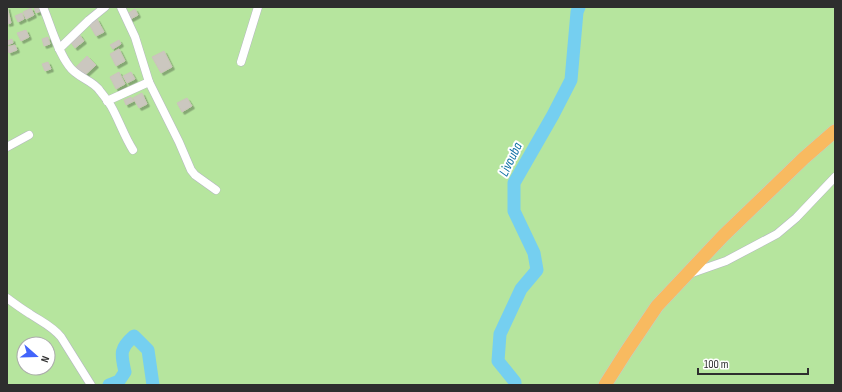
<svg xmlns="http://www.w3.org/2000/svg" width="842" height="392" viewBox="0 0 842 392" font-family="'Sofia Sans Condensed',sans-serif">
<defs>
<filter id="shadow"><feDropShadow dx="2.5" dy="2.5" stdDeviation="0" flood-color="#0004"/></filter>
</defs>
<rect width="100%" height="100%" fill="#efe9e1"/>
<path fill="#b6e59e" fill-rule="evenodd" d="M7,7h828v378h-828zM24,344h24v24h-24z"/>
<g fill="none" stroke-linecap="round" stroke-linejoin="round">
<g stroke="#75cff0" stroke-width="13">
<path d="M109,385l10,-4 6,-9c-4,-18 -6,-23 9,-36l14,14 5,35"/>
<path d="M515,385v-3l-17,-21 2,-27 21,-45 16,-19 -3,-17 -20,-42v-28l39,-68 18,-35 6,-68 2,-5"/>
</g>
</g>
<g fill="#cbc7bf" stroke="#cbc5ba" filter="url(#shadow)">
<path d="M7,7l4,16 -4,1z"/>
<path d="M34,7h6l1,4 -5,2z"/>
<path d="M31,8l3,7 -8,4 -3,-7z"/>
<path d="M135,9l3,6 -9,5 -2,-6z"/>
<path d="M22,13l2,6 -6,3 -3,-6z"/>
<path d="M97,19l7,13 -8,4 -7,-12z"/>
<path d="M26,30l3,7 -8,4 -4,-8z"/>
<path d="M79,34l5,7 -9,7 -5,-7z"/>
<path d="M48,37l2,7 -6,2 -2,-7z"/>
<path d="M12,39l1,4 -6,2v-4z"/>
<path d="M119,40l2,4 -8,5 -3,-4z"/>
<path d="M15,45l2,5 -8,3 -2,-6z"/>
<path d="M119,49l6,12 -9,5 -6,-12z"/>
<path d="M164,51l8,16 -11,6 -9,-16z"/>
<path d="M87,56l9,9 -12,11 -8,-9z"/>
<path d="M48,62l3,7 -6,2 -3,-7z"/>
<path d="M119,72l6,12 -9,5 -6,-12z"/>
<path d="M131,72l4,7 -8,4 -4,-7z"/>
<path d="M142,93l5,11 -8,4 -6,-10z"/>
<path d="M131,97l3,4 -8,4 -2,-5z"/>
<path d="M187,98l5,8 -10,6 -5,-9z"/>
</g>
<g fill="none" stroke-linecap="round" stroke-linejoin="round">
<g stroke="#b4b7c1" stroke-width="9">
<g id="minor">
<path d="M43,7c8,19 14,43 26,59 8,12 24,14 31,25 4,5 8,10 11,15 8,14 13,30 22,44"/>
<path d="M121,7l14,30 14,45 30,60 12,28 4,5 21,15"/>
<path d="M59,49l30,-29 16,-13"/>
<path d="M241,62l17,-55"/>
<path d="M107,101l42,-19"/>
<path d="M7,147l22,-12"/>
<path d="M689,274l37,-13 51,-27 19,-16 39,-41"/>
<path d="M7,298c8,6 15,11 23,16 12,8 22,12 31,23l30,48"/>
</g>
</g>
<g stroke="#c9c9c9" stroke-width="14">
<path id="trunk" d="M605,385l21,-33 31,-46 66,-70 81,-78 31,-27"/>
</g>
<use href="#minor" stroke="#fff" stroke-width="8"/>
<use href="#trunk" stroke="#f8ba60" stroke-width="13"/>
</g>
<g text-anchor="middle" stroke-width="4" stroke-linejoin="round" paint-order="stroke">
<g font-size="14" font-style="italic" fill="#0d6fa3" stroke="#fff">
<text transform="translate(510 159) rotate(-64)" y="5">Livouba</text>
</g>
</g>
<rect width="842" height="392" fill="none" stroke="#2e2e2e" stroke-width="16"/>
<g transform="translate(36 356) rotate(110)"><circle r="19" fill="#ffffff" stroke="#ababab"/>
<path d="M0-3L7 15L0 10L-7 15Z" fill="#4264fb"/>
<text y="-6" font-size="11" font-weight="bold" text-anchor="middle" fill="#2e2e2e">N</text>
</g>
<path d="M698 368v6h110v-6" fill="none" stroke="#2e2e2e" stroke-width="2"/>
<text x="704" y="368" font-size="12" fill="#2e2e2e" stroke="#ffffff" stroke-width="3" paint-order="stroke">100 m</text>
</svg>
